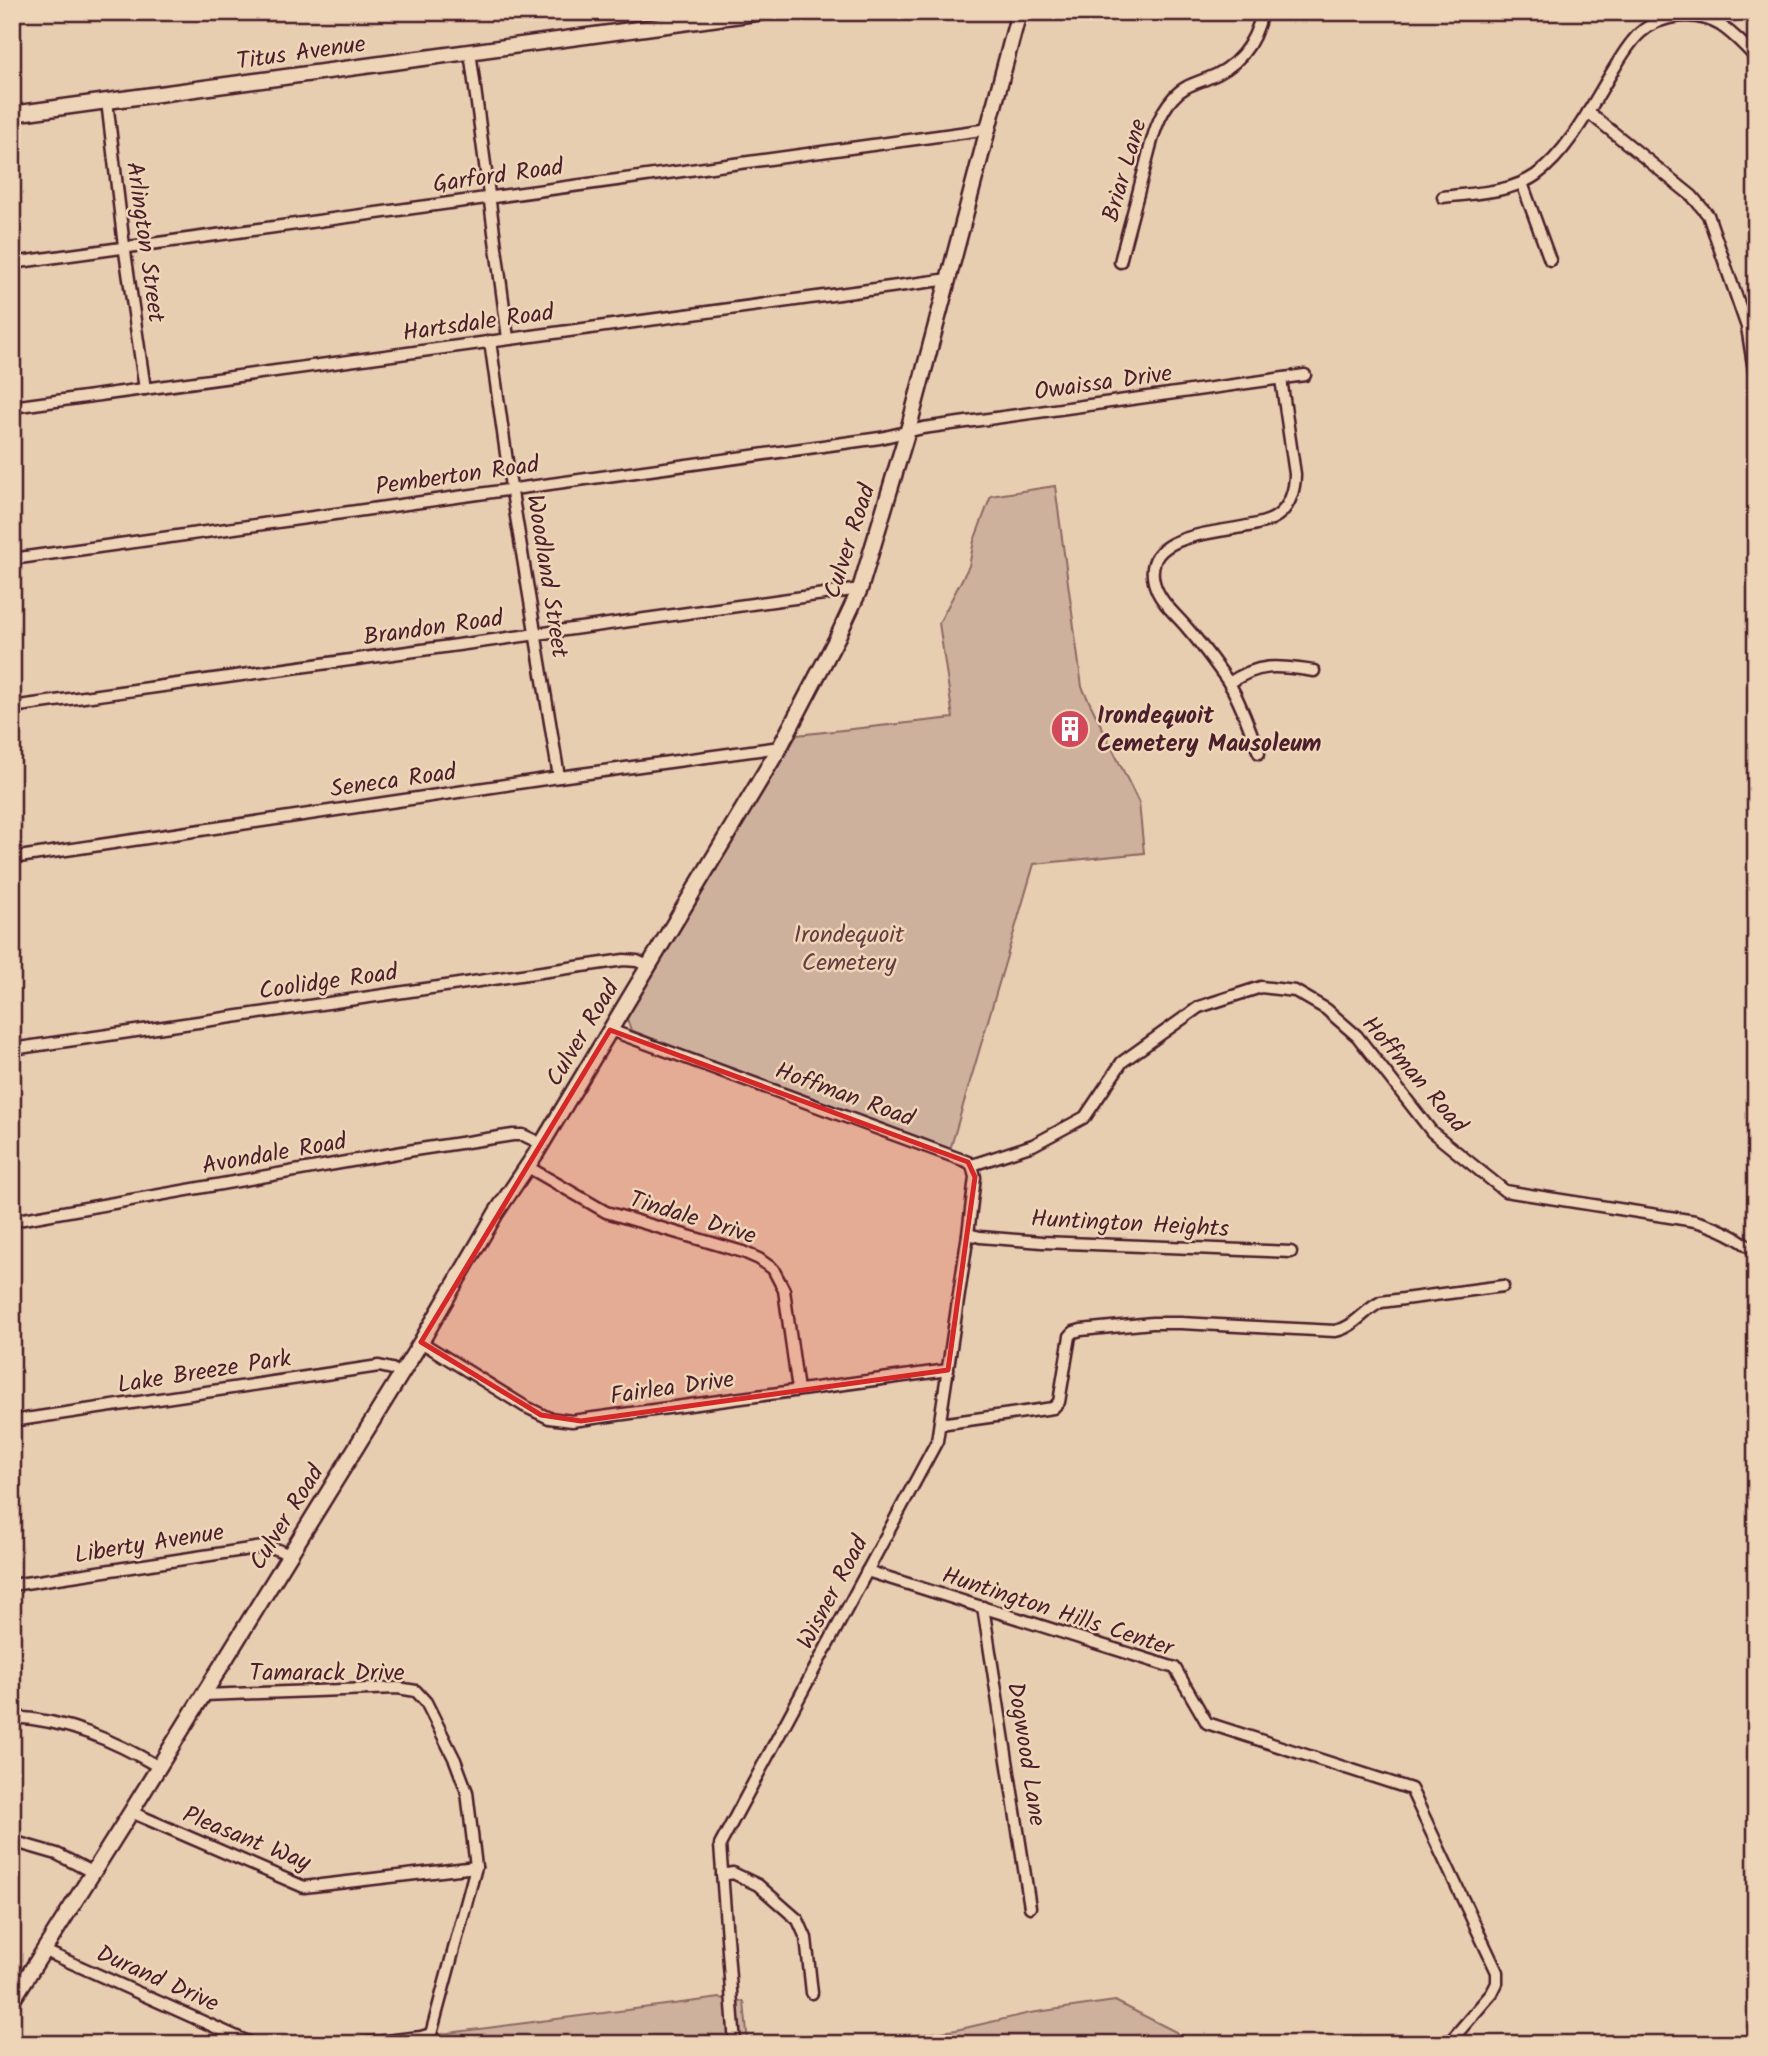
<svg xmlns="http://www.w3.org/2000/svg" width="1768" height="2056" viewBox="0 0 1768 2056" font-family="Kalam,sans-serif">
<rect width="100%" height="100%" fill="#e8ceb1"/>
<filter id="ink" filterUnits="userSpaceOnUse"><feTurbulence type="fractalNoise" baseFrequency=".0143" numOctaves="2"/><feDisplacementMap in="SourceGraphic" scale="14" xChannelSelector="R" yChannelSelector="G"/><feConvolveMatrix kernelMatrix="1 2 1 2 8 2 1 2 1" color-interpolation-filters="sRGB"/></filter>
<g filter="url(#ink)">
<g fill="#ceb19c" stroke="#8c6864" stroke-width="2">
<path d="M1055,486l27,201 57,116 5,50 -110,11 -84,286 -237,-87 -82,-33 -4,-11 3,-6 167,-278 156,-17 -14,-95 30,-57 5,-25 17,-45z"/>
<path d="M720,1998l24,4 4,42h-315l-1,-9z"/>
<path d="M1115,2001l61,31 8,12h-333l105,-14 74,-17z"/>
</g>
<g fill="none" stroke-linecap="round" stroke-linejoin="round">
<g stroke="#4a1f2b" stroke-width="15">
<g id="minor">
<path d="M470,51l38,287"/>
<path d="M107,101l16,137 22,151"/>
<path d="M1588,112l104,84 16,19 39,112 9,56"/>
<path d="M1522,183l28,77"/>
<path d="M1443,197c31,-4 67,-4 93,-22 32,-23 56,-70 76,-103 8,-13 16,-28 28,-39 21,-19 56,-22 80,-8 14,9 25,21 36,33"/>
<path d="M1120,262c7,-28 15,-56 22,-84 8,-27 12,-59 31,-80 9,-11 20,-14 33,-19 31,-11 49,-35 56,-67"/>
<path d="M12,263l977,-134"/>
<path d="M490,341l18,127 51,309"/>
<path d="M12,407l937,-128"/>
<path d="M12,559l868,-121 43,-10 382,-53"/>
<path d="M1229,683c31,-21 50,-17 85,-12"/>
<path d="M12,707l848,-118"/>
<path d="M1259,753c-9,-22 -19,-54 -32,-73 -12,-17 -25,-35 -39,-51 -12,-15 -29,-27 -34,-47 -14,-59 94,-45 123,-66 13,-9 18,-27 18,-42l-14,-95"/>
<path d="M12,858l547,-81 221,-30"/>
<path d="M610,1030l358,132 4,3 61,-20 52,-28 37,-55 77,-55 62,-20 34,4 31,18 31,27 75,96 73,59 190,30c22,6 43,16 61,31"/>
<path d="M12,1049l612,-89 13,1 11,5"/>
<path d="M528,1167l78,45 137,40 16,7 14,10 11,21 14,100"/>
<path d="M12,1221l402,-71 99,-15h10l19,9"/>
<path d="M968,1234l12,3 62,5 249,10"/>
<path d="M421,1342l103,64 25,12 23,3 376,-51"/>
<path d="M12,1421l367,-55 13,3 9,5"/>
<path d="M940,1424l113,-16 6,-6 11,-66 4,-4 7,-2 71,-7h29l154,8c19,-3 29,-21 46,-29l122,-16"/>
<path d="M867,1571l308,97 32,55 204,66 86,183v11l-5,10 -44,51"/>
<path d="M12,1585l251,-38h8l19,8"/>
<path d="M983,1607l47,300"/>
<path d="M204,1695l194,-7 18,3 10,11 29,58 12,32 9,75 -45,167 2,10"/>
<path d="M12,1717c55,3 101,23 147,50"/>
<path d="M131,1812l173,75 172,-20"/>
<path d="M12,1841l45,13 37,19"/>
<path d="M722,1875l11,-2 25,12 40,35 8,18 6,55"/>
<path d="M45,1951l208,93"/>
<path d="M358,2044l63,-7 10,-3"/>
<path d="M735,2044l-15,-199 217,-404 31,-207 7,-57 -3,-12"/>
</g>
</g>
<g stroke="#4a1f2b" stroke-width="19">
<g id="secondary">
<path d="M12,114l751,-102"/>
<path d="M12,2001l119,-189 290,-470 75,-129 41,-61 243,-405 58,-111 22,-47 50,-166 109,-411"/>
</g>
</g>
<use href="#minor" stroke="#efd5b7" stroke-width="10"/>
<use href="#secondary" stroke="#efd5b7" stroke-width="14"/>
</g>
</g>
<path fill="#d62828" fill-opacity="0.2" stroke="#d62828" stroke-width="5" stroke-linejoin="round" d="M610,1030l358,132 7,15 -27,193 -367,51 -40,-6 -120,-73z"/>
<defs>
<g id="building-disc" transform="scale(2.0125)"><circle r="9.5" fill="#d1495b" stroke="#efd5b7"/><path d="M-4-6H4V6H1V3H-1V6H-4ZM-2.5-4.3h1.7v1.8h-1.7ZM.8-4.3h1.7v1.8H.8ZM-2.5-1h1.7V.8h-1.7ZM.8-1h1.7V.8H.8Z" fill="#fff"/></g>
</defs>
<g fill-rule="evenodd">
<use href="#building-disc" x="1070" y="729"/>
</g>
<g text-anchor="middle" stroke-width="5" stroke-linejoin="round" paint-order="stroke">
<g font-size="24" fill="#4a1f2b" stroke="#efd5b7">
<text transform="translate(301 52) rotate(-8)" y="8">Titus Avenue</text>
<text transform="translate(1124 170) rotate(-74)" y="8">Briar Lane</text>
<text transform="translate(498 175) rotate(-8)" y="8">Garford Road</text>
<text transform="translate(146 242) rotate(82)" y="8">Arlington Street</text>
<text transform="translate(478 322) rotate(-8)" y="8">Hartsdale Road</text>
<text transform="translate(1103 382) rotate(-8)" y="8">Owaissa Drive</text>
<text transform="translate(457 475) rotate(-8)" y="8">Pemberton Road</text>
<text transform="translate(849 541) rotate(-72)" y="8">Culver Road</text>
<text transform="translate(548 576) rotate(81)" y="8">Woodland Street</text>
<text transform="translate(433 627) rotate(-8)" y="8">Brandon Road</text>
<text transform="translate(393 780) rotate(-8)" y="8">Seneca Road</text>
<text transform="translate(328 981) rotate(-8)" y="8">Coolidge Road</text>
<text transform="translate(582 1033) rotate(-59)" y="8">Culver Road</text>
<text transform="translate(1415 1074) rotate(49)" y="8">Hoffman Road</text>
<text transform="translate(845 1094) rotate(20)" y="8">Hoffman Road</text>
<text transform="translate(274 1153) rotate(-10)" y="8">Avondale Road</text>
<text transform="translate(693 1217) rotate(17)" y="8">Tindale Drive</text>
<text transform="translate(1130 1223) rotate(3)" y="8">Huntington Heights</text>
<text transform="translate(204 1371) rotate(-9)" y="8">Lake Breeze Park</text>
<text transform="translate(672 1387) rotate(-8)" y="8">Fairlea Drive</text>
<text transform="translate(286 1517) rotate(-58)" y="8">Culver Road</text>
<text transform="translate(149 1543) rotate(-9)" y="8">Liberty Avenue</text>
<text transform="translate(832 1592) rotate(-62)" y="8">Wisner Road</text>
<text transform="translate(1058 1611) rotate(18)" y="8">Huntington Hills Center</text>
<text x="327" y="1680">Tamarack Drive</text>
<text transform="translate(1027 1754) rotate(81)" y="8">Dogwood Lane</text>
<text transform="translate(247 1838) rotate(22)" y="8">Pleasant Way</text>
<text transform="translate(158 1978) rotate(24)" y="8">Durand Drive</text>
</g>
<g font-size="24" font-weight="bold" fill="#4a1f2b" stroke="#efd5b7" text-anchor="start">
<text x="1097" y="723">Irondequoit<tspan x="1097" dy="28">Cemetery Mausoleum</tspan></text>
</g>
<g font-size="24" fill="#643c42" stroke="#efd5b7">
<text x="849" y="942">Irondequoit<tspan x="849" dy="28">Cemetery</tspan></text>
</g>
</g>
<rect width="1768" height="2056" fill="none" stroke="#efd5b7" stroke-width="42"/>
<rect x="21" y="21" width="1726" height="2014" fill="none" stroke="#4a1f2b" stroke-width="2.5" filter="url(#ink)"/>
</svg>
